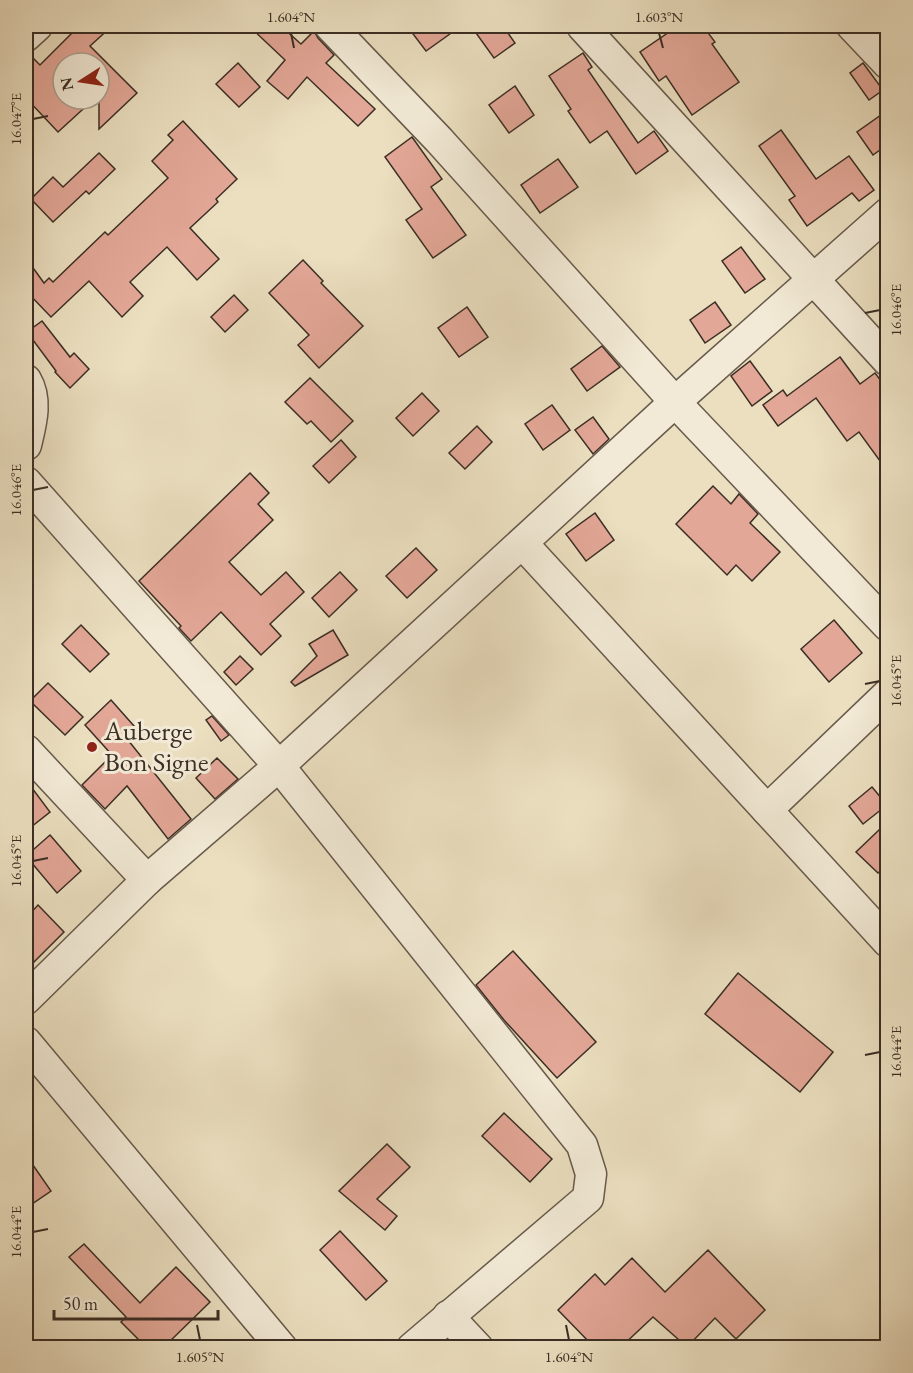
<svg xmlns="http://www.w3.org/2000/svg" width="913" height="1373" viewBox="0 0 913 1373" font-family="'EB Garamond',serif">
<rect width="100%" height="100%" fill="#ebdfc0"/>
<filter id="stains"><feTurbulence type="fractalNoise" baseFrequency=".00333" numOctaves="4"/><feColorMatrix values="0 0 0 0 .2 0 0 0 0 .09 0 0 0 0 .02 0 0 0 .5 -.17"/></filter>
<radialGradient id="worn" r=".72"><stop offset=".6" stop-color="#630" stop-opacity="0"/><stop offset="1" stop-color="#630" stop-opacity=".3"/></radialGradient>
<g fill="#e3a797" stroke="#3b2e24" stroke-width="1.5">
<path d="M79,26h33l-22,20 47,47 -38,36v-66h-36v36h31l-36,33 -32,-34v-45h2l12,12z"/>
<path d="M249,26h32l20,18 13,-13 4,7 16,17 -8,8 49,46 -17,17 -51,-49 -19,22 -21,-18 18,-21z"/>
<path d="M407,26h54l-35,25z"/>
<path d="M471,26h32l12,17 -21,15z"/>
<path d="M678,26h25l12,16 -3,2 27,38 -47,33 -26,-39 -7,5 -19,-29z"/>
<path d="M583,53l9,14 -4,3 50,73 16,-12 14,20 -32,23 -29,-43 -17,12 -22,-32 3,-2 -22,-33z"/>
<path d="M238,63l22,24 -21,20 -23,-23z"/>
<path d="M863,63l20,27 -14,10 -19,-27z"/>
<path d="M515,86l19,29 -25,18 -20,-28z"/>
<path d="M881,115l7,9v20l-15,11 -16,-23z"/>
<path d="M183,121l54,58 -21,20 2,3 -28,26 29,31 -22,21 -30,-33 -37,35 13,14 -21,21 -33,-36 -38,36 -25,-26v-33l18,25 5,-5 4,4 52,-50 3,3 60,-57 -16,-17 21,-21 -5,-5z"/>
<path d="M781,130l35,49 33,-23 25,34 -15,11 -7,-8 -45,33 -18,-26 6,-4 -36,-50z"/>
<path d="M412,137l30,42 -11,8 35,48 -33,23 -27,-38 16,-11 -37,-52z"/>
<path d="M99,153l16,16 -26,25 -3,-3 -33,31 -22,-23 22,-22 10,10z"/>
<path d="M558,159l20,28 -38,26 -19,-28z"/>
<path d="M741,247l24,32 -20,14 -23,-32z"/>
<path d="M303,260l20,21 -2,2 42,43 -44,42 -21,-23 11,-10 -40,-42z"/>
<path d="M234,295l14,15 -23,22 -14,-15z"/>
<path d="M715,302l16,23 -26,18 -15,-23z"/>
<path d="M467,307l21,30 -29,20 -21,-29z"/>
<path d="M42,321l28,36 4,-4 15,16 -19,19 -15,-16 1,-1 -29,-39z"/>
<path d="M602,346l18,21 -33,24 -16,-22z"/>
<path d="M840,357l20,27 15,-11 13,17v82l-29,-40 -12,9 -31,-43 -38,28 -15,-21 20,-15 4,6z"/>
<path d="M750,361l22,30 -20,15 -21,-30z"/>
<path d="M310,378l43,43 -22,21 -20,-21 -4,3 -22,-22z"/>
<path d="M422,393l17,18 -26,25 -17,-18z"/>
<path d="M552,405l18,25 -27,20 -18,-26z"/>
<path d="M593,417l16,22 -16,15 -18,-24z"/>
<path d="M477,426l15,16 -27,27 -16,-16z"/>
<path d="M341,440l15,17 -27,26 -16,-17z"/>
<path d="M250,473l19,20 -11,11 15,16 -44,42 32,33 25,-23 18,20 -34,32 11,12 -20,19 -40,-43 -30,29 -12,-13 2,-2 -42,-45z"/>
<path d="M713,486l18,18 8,-10 19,20 -8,9 30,29 -28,29 -16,-16 -9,10 -51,-51z"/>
<path d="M595,513l19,27 -28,21 -20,-27z"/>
<path d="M416,548l21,22 -30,28 -21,-22z"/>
<path d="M340,572l17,18 -28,27 -17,-19z"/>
<path d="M834,620l28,33 -33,29 -28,-33z"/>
<path d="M81,625l28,29 -19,18 -28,-28z"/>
<path d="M333,630l15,25 -53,31 -4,-4 26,-26 -8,-12z"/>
<path d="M240,656l13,13 -17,16 -12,-13z"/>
<path d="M48,683l35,34 -18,18 -35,-34z"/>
<path d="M111,700l23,26 -10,9 67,84 -23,20 -41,-53 -22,23 -23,-24 30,-30 -27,-30z"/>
<path d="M212,716l17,19 -8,6 -15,-21z"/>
<path d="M217,758l21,21 -23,20 -19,-21z"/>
<path d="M26,780l24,32 -24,19z"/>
<path d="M872,787l15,18 -24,19 -14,-18z"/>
<path d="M879,830l9,8v26l-10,9 -22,-21z"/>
<path d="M50,835l31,36 -24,22 -31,-37z"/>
<path d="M38,905l26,27 -38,38v-52z"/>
<path d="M513,951l83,91 -39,36 -53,-58 -28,-35z"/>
<path d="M738,973l95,79 -33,40 -95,-78z"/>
<path d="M504,1113l48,46 -22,23 -48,-46z"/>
<path d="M387,1144l23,23 -33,32 20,17 -12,14 -46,-39z"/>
<path d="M26,1155l25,36 -25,17z"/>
<path d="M340,1231l47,50 -21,19 -46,-50z"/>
<path d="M84,1244l56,59 36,-36 34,35 -46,45h-18l-25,-25 5,-5 -57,-60z"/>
<path d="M708,1250l57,60 -29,29 -21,-21 -28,29 -34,-30 -32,30h-27l-36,-37 37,-36 10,11 27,-27 33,34z"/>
</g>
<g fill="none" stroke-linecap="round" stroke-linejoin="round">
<g stroke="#675a4b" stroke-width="33">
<g id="minor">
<path d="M330,26l109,114 236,262 213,224"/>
<path d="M582,26l306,335"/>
<path d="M852,26l36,38"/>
<path d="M26,36l11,-10"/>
<path d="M26,380c12,20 5,44 0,65"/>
<path d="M26,482l253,284 303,379 9,29 -3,24 -176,150"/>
<path d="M522,543l366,399"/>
<path d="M26,750l121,130"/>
<path d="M767,810l121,-116"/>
<path d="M26,999l121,-119 132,-114 396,-364 213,-189"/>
<path d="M26,1042l256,306"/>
<path d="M448,1316l30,32"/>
</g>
</g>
<use href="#minor" stroke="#f2ead6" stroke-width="30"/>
</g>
<path fill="none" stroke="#3b2e24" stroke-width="2" d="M291,33l3,15M659,33l4,15M33,119l15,-3M865,313l15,-3M33,490l15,-3M865,684l15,-3M33,861l15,-3M865,1055l15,-3M33,1232l15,-3M197,1325l3,15M566,1325l3,15"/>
<circle fill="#8f2418" stroke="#f2ead6" stroke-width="2" cx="92" cy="747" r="6"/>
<g text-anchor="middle" stroke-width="6" stroke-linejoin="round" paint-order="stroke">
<g font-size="27" fill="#3b2e24" stroke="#f2ead6" text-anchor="start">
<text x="104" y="740">Auberge<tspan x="104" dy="31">Bon Signe</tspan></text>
</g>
</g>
<rect width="913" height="1373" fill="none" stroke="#ebdfc0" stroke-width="66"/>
<g transform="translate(81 81) rotate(258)"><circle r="28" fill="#f2ead6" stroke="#a99f8f" stroke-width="1.5"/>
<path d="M0-4.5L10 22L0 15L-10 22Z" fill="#8f2418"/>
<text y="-9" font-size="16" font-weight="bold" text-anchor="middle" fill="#3b2e24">N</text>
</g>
<path d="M54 1310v9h164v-9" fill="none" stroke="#3b2e24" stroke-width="3"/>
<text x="63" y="1310" font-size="18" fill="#3b2e24" stroke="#f2ead6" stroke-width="4.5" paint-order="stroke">50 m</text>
<rect x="33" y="33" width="847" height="1307" fill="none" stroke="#3b2e24" stroke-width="2"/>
<g font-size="15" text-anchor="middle" fill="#3b2e24">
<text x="291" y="22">1.604°N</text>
<text x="659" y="22">1.603°N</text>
<text transform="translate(16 119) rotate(-90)" y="5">16.047°E</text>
<text transform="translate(896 310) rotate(-90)" y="5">16.046°E</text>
<text transform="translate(16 490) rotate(-90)" y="5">16.046°E</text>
<text transform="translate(896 681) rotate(-90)" y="5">16.045°E</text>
<text transform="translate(16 861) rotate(-90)" y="5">16.045°E</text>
<text transform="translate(896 1052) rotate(-90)" y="5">16.044°E</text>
<text transform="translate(16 1232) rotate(-90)" y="5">16.044°E</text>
<text x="200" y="1362">1.605°N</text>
<text x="569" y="1362">1.604°N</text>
</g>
<rect width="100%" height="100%" filter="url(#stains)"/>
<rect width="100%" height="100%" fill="url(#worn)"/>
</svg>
